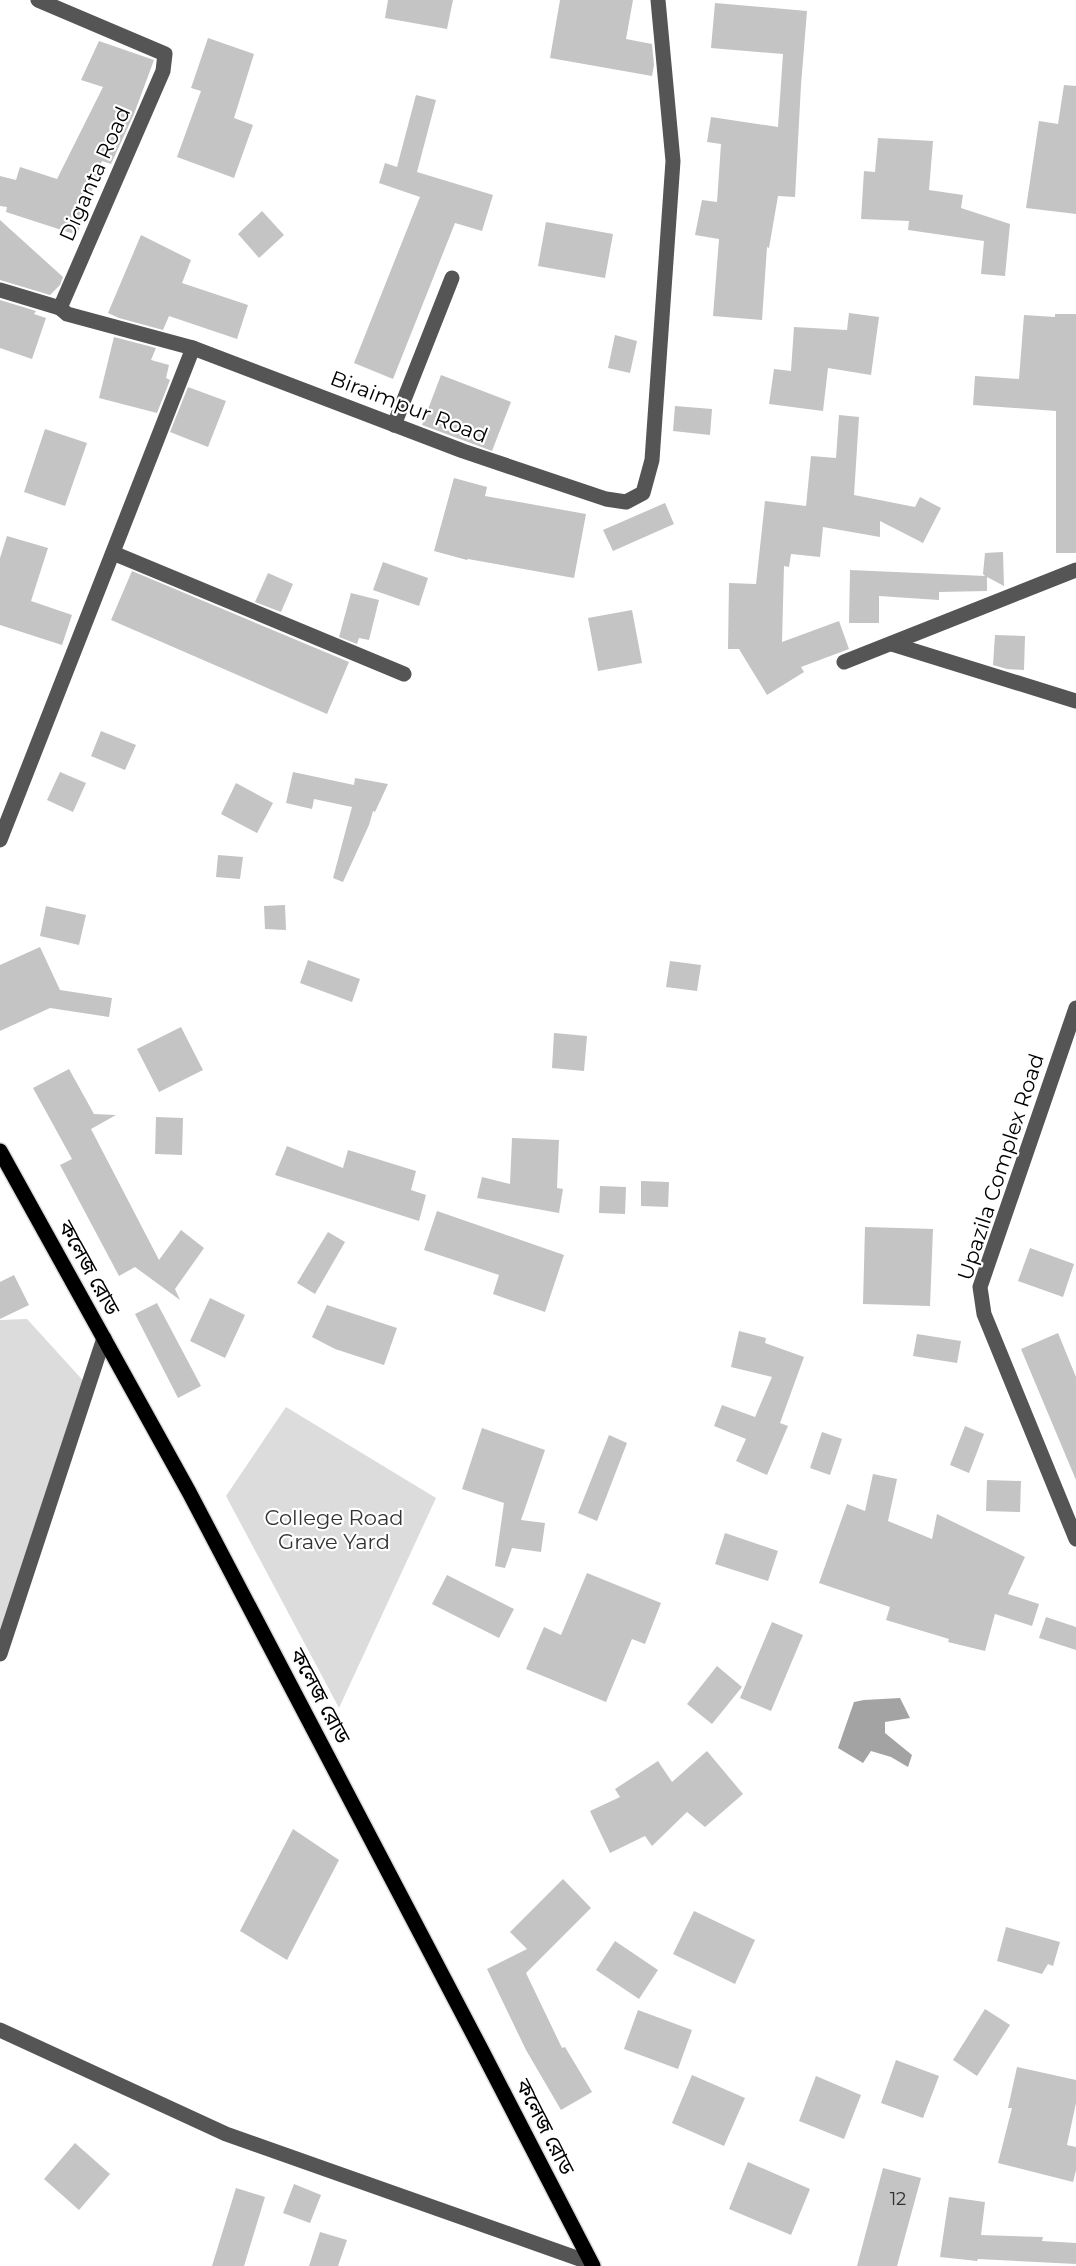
<svg xmlns="http://www.w3.org/2000/svg" width="1076" height="2266" viewBox="0 0 1076 2266" font-family="Montserrat,'Noto Sans Bengali',sans-serif">
<rect width="100%" height="100%" fill="#fff"/>
<g fill="#dcdcdc">
<path d="M27,1319l61,67 -88,250v-316z"/>
<path d="M286,1407l150,91 -97,210 -113,-212z"/>
</g>
<path fill="#a3a3a3" d="M900,1698l10,20 -25,4v11l27,22 -4,12 -17,-10 -20,-6 -8,12 -25,-15 16,-46 10,-2z"/>
<g fill="#c4c4c4">
<path d="M388,0h65l-6,29 -62,-11z"/>
<path d="M560,0h73l-7,39 26,5 2,21 -2,11 -102,-18z"/>
<path d="M715,3l92,8 -6,74 -6,112 -17,-1 -9,52 -2,-1 -5,73 -49,-4 6,-77 -24,-4 7,-35 15,2 4,-58 -14,-2 4,-25 67,10 5,-73 -72,-6z"/>
<path d="M208,38l46,16 -20,64 19,7 -19,53 -57,-21 24,-66 -10,-3z"/>
<path d="M99,41l55,19 -20,54 -23,50 -9,-3 -25,74 -71,-23 1,-5 -7,-1v-30l16,4 4,-13 37,12 46,-92 -22,-7z"/>
<path d="M1064,85l12,1v128l-50,-6 13,-87 19,3z"/>
<path d="M416,95l20,5 -19,72 76,23 -11,36 -27,-8 -62,156 -39,-16 66,-166 -41,-14 6,-20 12,4z"/>
<path d="M878,138l55,3 -4,49 34,5 -2,13 49,16 -5,52 -24,-2 3,-33 -76,-11 1,-9 -48,-2 3,-48 11,1z"/>
<path d="M262,211l22,24 -25,23 -21,-24z"/>
<path d="M0,220l63,57 -3,8 -10,10 -50,-15z"/>
<path d="M546,222l67,12 -8,44 -67,-12z"/>
<path d="M141,235l50,25 -9,23 66,22 -11,34 -68,-23 -6,14 -44,-12 -11,-5z"/>
<path d="M0,300l36,11 -2,3 12,4 -14,41 -32,-11z"/>
<path d="M849,313l30,4 -8,58 -43,-7 -5,43 -54,-7 5,-35 17,2 3,-44 53,3z"/>
<path d="M1055,314h21v239h-20v-142l-83,-6 2,-29 44,3 5,-64 31,2z"/>
<path d="M615,335l22,6 -7,32 -22,-5z"/>
<path d="M114,337l42,11 -5,12 18,5 -3,13 4,2 -13,33 -58,-15z"/>
<path d="M441,375l70,27 -19,49 -70,-26z"/>
<path d="M188,387l38,14 -18,46 -38,-15z"/>
<path d="M675,406l37,3 -2,26 -37,-4z"/>
<path d="M839,415l20,2 -5,78 61,12 5,-10 21,11 -18,35 -43,-22v16l-57,-10 -3,30 -29,-3 -2,13 -5,-1 -2,76 57,-21 10,28 -48,18 3,5 -37,23 -28,-46h-11l1,-66 27,1 9,-83 41,5 5,-50 25,2z"/>
<path d="M45,429l42,14 -22,63 -41,-14z"/>
<path d="M454,478l33,9 -2,9 101,18 -12,64 -106,-19 -1,1 -33,-9z"/>
<path d="M665,503l9,21 -61,27 -10,-21z"/>
<path d="M7,536l41,12 -17,53 41,14 -10,30 -62,-20v-67z"/>
<path d="M1003,552l1,34 -17,-9v14l-48,1v8l-60,-4v27h-30l1,-53 135,6 -2,-2 2,-21z"/>
<path d="M383,562l45,16 -9,28 -46,-16z"/>
<path d="M132,571l217,91 -22,52 -216,-94z"/>
<path d="M268,573l25,11 -12,28 -26,-10z"/>
<path d="M351,593l28,7 -10,40 -10,-2 -2,6 -18,-7z"/>
<path d="M632,610l10,53 -44,8 -10,-53z"/>
<path d="M995,635l30,1 -1,34 -17,-1 -14,-4z"/>
<path d="M101,731l35,14 -11,25 -34,-14z"/>
<path d="M60,772l26,11 -13,29 -26,-12z"/>
<path d="M293,772l61,13 1,-7 33,6 -13,28 -2,-1 -4,14 -26,57 -10,-4 19,-71 -38,-8 -2,10 -26,-6z"/>
<path d="M236,783l37,20 -16,30 -36,-19z"/>
<path d="M218,855l25,2 -3,22 -24,-2z"/>
<path d="M285,905l1,25 -21,-1 -1,-23z"/>
<path d="M46,906l40,9 -7,30 -39,-9z"/>
<path d="M40,947l20,43 52,8 -3,19 -59,-9 -50,23v-66z"/>
<path d="M308,960l52,19 -8,23 -52,-19z"/>
<path d="M670,961l31,4 -4,26 -31,-4z"/>
<path d="M181,1027l22,43 -44,22 -22,-43z"/>
<path d="M554,1033l33,3 -3,35 -32,-3z"/>
<path d="M69,1069l25,45 22,1 -25,14 68,131 22,-30 23,18 -29,41 5,11 -45,-33 -16,9 -59,-111 12,-6 -39,-71z"/>
<path d="M156,1117l27,1 -1,37 -27,-1z"/>
<path d="M512,1138l47,2 -2,48 6,1 -4,24 -82,-15 5,-21 28,7z"/>
<path d="M287,1146l56,22 5,-18 68,21 -5,19 15,5 -7,26 -144,-46z"/>
<path d="M641,1181l28,1 -1,25 -27,-1z"/>
<path d="M600,1186l26,1 -1,27 -26,-1z"/>
<path d="M437,1211l127,44 -19,57 -52,-18 6,-19 -75,-25z"/>
<path d="M865,1227l68,2 -3,77 -67,-2z"/>
<path d="M328,1232l17,10 -30,52 -18,-11z"/>
<path d="M1030,1248l44,16 -11,33 -45,-16z"/>
<path d="M14,1275l15,30 -29,14v-37z"/>
<path d="M210,1298l35,17 -20,43 -35,-17z"/>
<path d="M157,1303l44,83 -23,12 -43,-84z"/>
<path d="M327,1305l70,23 -13,37 -49,-16 -23,-12z"/>
<path d="M739,1331l27,7 -1,5 39,14 -24,66 8,3 -21,49 -31,-14 10,-22 -32,-13 8,-21 33,12 17,-40 -41,-10z"/>
<path d="M1058,1333l18,44v103l-55,-131z"/>
<path d="M917,1334l44,7 -4,22 -44,-7z"/>
<path d="M965,1426l19,8 -15,39 -19,-8z"/>
<path d="M482,1428l63,22 -24,70 24,3 -4,29 -29,-4 -7,20 -10,-2 9,-63 -42,-14z"/>
<path d="M822,1432l20,7 -12,36 -20,-7z"/>
<path d="M609,1435l18,8 -30,78 -19,-8z"/>
<path d="M873,1474l24,5 -9,42 44,18 5,-25 88,43 -17,37 31,10 -7,22 -37,-12 -10,37 -37,-9 1,-3 -63,-19 4,-13 -71,-24 28,-79 18,7z"/>
<path d="M987,1480l34,1 -1,31 -34,-1z"/>
<path d="M725,1533l53,18 -10,30 -53,-17z"/>
<path d="M587,1573l74,30 -16,41 -13,-5 -26,63 -80,-33 18,-42 17,8z"/>
<path d="M447,1575l67,34 -15,29 -67,-34z"/>
<path d="M1046,1617l30,10v23l-37,-12z"/>
<path d="M772,1622l31,13 -32,76 -31,-13z"/>
<path d="M717,1666l25,21 -30,37 -25,-20z"/>
<path d="M707,1751l36,43 -38,33 -18,-15 -35,34 -7,-10 -35,17 -20,-42 30,-14 -5,-8 43,-28 14,21z"/>
<path d="M293,1829l46,31 -52,100 -47,-29z"/>
<path d="M563,1879l28,29 -65,65 36,75 3,-1 27,45 -31,18 -35,-60 -39,-81 40,-20 -17,-17z"/>
<path d="M694,1911l61,29 -20,44 -62,-30z"/>
<path d="M1006,1927l54,15 -7,24 -5,-2 -6,10 -45,-13z"/>
<path d="M615,1941l43,29 -19,29 -43,-29z"/>
<path d="M985,2009l25,16 -33,51 -24,-16z"/>
<path d="M638,2010l54,20 -14,39 -54,-20z"/>
<path d="M896,2060l43,16 -16,42 -42,-15z"/>
<path d="M1017,2067l59,13v23l-9,42 9,2v23l-3,12 -75,-19 14,-55h-4z"/>
<path d="M692,2075l53,23 -21,48 -52,-23z"/>
<path d="M816,2076l45,19 -17,44 -45,-18z"/>
<path d="M75,2143l35,31 -31,36 -35,-31z"/>
<path d="M748,2162l62,27 -19,46 -62,-26z"/>
<path d="M883,2168l38,10 -24,88h-40z"/>
<path d="M294,2184l27,11 -11,28 -27,-10z"/>
<path d="M236,2188l29,9 -21,69h-32z"/>
<path d="M949,2197l36,5 -4,33 62,2 -1,4 34,2v21l-98,-5 -1,2 -37,-4z"/>
<path d="M320,2232l27,8 -9,26h-29z"/>
</g>
<g fill="none" stroke-linecap="round" stroke-linejoin="round">
<g stroke="#dbdbdb" stroke-width="18">
<path id="major" d="M0,1151l189,341 293,559 111,215"/>
</g>
<g stroke="#555" stroke-width="15">
<path d="M38,0l127,54 -2,17 -103,237 7,6 126,34"/>
<path d="M0,290l60,18"/>
<path d="M394,425l58,-147"/>
<path d="M113,553l291,121"/>
<path d="M892,644l184,57"/>
<path d="M844,662l232,-92"/>
<path d="M0,840l193,-492 270,103 143,48 20,3 17,-9 9,-33 21,-299 -15,-161"/>
<path d="M1076,1008l-96,279 4,27 92,225"/>
<path d="M0,1654l104,-316"/>
<path d="M0,2030l226,104 365,129"/>
</g>
<use href="#major" stroke="#000" stroke-width="15"/>
</g>
<g text-anchor="middle" stroke-width="4.5" stroke-linejoin="round" paint-order="stroke">
<g font-size="18" fill="#313131">
<text x="898" y="2205">12</text>
</g>
<g font-size="21" fill="#000" stroke="#fff">
<text transform="translate(95 174) rotate(-66)" y="7">Diganta Road</text>
<text transform="translate(409 407) rotate(21)" y="7">Biraimpur Road</text>
<text transform="translate(1001 1167) rotate(-72)" y="7">Upazila Complex Road</text>
<text transform="translate(89 1268) rotate(61)" y="7">কলেজ রোড</text>
<text transform="translate(320 1696) rotate(62)" y="7">কলেজ রোড</text>
<text transform="translate(545 2127) rotate(63)" y="7">কলেজ রোড</text>
</g>
<g font-size="21" fill="#333" stroke="#fff">
<text x="334" y="1525">College Road<tspan x="334" dy="24">Grave Yard</tspan></text>
</g>
</g>
</svg>
